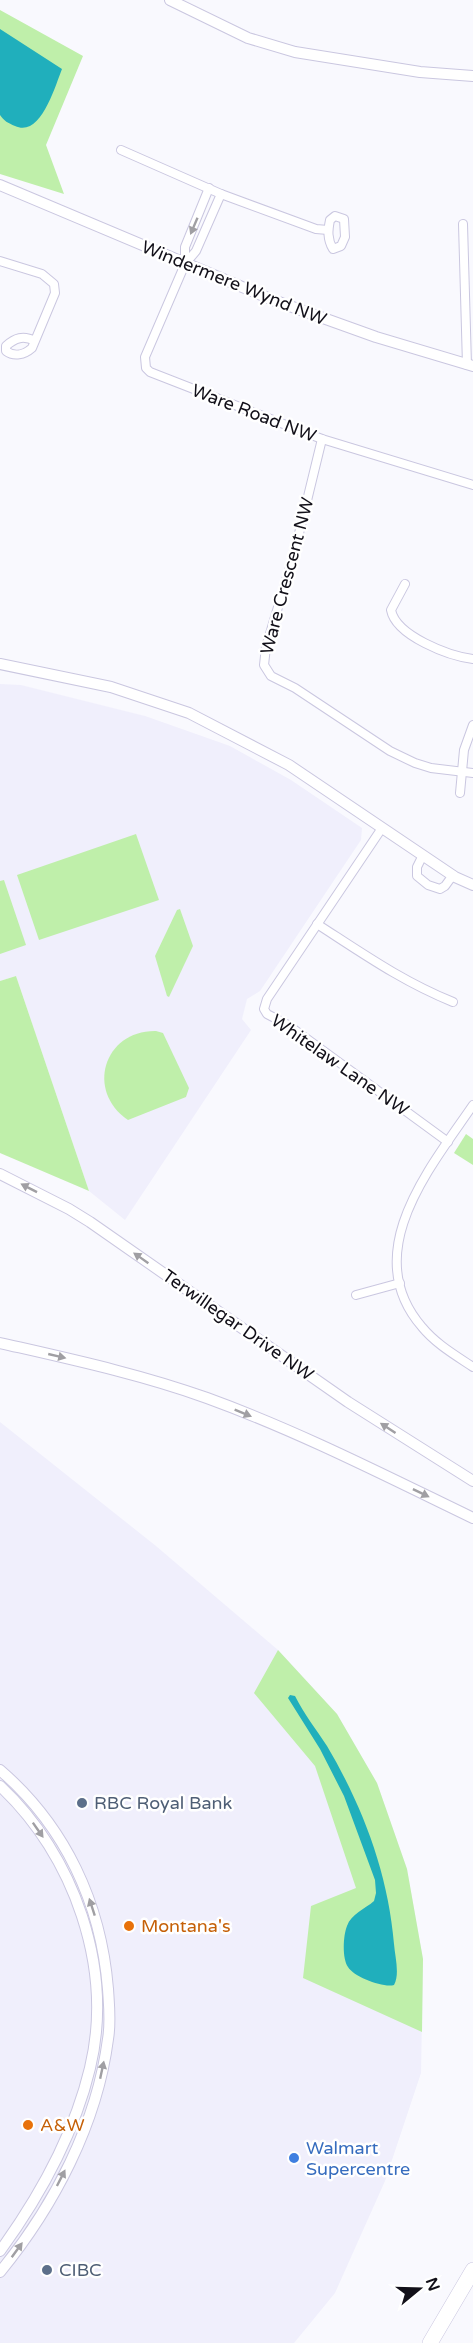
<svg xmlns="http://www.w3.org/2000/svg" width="473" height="2343" viewBox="0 0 473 2343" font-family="'Varela Round',sans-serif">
<rect width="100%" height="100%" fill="#f9f9fe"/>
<g fill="#f0effc">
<path d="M0,684l21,1 124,31 85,30 61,34 71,48 -1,12 -101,151 -13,8 -5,20 9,11 -126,190 -36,-29 -73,-215 -16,5z"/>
<path d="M0,1422l156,124 122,104 59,64 40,69 30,86 16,90 -2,114 -36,108 -50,112 -41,50h-294z"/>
</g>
<g fill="#bfefaa">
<path d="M0,10l83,46 -37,89 18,49 -64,-20z"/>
<path d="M136,834l23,66 -120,40 -22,-65z"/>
<path d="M4,880l22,65 -26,9v-73z"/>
<path d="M180,909l13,37 -24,51 -2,-1 -12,-40 22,-46z"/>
<path d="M16,976l73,215 -89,-38v-172z"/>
<path d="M156,1031l7,2 26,55 -3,9 -58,23c-43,-29 -24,-90 28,-89z"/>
<path d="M466,1134l7,5v26l-19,-12z"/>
<path d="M278,1650l59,64 40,69 30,86 16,90 -1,73 -119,-54 8,-72 45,-18 -41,-122 -61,-73z"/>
</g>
<g fill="#20afbc">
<path d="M0,29l62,40c-7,17 -21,69 -47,57 -7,-3 -11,-5 -15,-11z"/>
<path d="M290,1695l5,1c9,18 21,33 32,50 36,61 61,127 67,198 1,13 6,30 0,41 -11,3 -40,-8 -46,-18 -6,-9 -5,-31 -1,-41 4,-12 18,-17 27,-25l2,-8 -1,-13 -31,-84 -24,-47 -32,-51z"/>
</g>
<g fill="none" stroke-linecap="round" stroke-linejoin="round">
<g stroke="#cac7e0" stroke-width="10">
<g id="street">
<path d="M121,150l100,44 95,35 12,1"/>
<path d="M221,194l-25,57 -11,13 -40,93 1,11 4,4 172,67 151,46"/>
<path d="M335,216l9,3 1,18 -4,9 -8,3c-6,-10 -5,-19 -3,-29z"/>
<path d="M463,224l4,141"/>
<path d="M0,261l42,13 12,10 1,9 -23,55c-8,7 -18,9 -26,3v-5c9,-8 17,-11 29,-5"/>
<path d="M185,264v-17l24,-59"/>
<path d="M322,439l-28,115 -28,93 -2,18 7,11 24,12 95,63 25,12 16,5 42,5"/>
<path d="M405,584l-14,26c5,26 58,46 82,49"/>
<path d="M460,793l4,-43 9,-25"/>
<path d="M382,828l-115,171 -3,10 3,5 21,11 160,117"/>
<path d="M423,855l-6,12v9l11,9 12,4 5,-3 8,-11"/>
<path d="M317,924c45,29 86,58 136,78"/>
<path d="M473,1105c-43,63 -115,148 -51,222 14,17 33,28 51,40"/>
<path d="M356,1295l44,-12"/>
</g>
</g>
<g stroke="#cac7e0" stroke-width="12">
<g id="secondary">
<path d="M170,0l78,38 47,14 125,20 53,4"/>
<path d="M0,185l273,115 103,37 97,29"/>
<path d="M0,664l111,23 78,26 100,52 166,112 18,8"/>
<path d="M0,1174l69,35 21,13 258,180 125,79"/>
<path d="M0,1343c70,16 140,31 207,55 91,33 179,78 266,120"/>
<path d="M0,1770c65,56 101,133 108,219 1,16 3,33 0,50 -11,85 -54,167 -108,233"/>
<path d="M0,1786c74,69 114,182 90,282 -16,67 -50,128 -90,183"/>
</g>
</g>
<g stroke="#cac7e0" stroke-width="16">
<path id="highway" d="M430,2343l43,-73"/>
</g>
<use href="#street" stroke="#fff" stroke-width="8"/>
<use href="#secondary" stroke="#fff" stroke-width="10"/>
<use href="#highway" stroke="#fff" stroke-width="15"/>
</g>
<defs><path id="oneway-solid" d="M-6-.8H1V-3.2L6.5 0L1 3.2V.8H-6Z" transform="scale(1.5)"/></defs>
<g fill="#a09fa3">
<use href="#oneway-solid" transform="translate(194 226) rotate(113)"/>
<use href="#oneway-solid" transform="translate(29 1188) rotate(-153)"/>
<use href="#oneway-solid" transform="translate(141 1258) rotate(-145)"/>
<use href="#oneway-solid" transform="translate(57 1356) rotate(13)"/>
<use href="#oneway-solid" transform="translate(243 1413) rotate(22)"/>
<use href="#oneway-solid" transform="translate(388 1428) rotate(-147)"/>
<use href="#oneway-solid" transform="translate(421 1493) rotate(26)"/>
<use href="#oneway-solid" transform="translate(38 1830) rotate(55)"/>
<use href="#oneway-solid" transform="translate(92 1907) rotate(-108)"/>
<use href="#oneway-solid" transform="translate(102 2070) rotate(-78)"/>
<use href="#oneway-solid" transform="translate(61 2178) rotate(-63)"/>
<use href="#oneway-solid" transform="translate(17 2250) rotate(-54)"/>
</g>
<g fill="#5c6f8a" stroke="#fff" stroke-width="2">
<circle cx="82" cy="1803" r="6"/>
<circle cx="47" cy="2270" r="6"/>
</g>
<g fill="#e8710a" stroke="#fff" stroke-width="2">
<circle cx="129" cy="1926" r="6"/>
<circle cx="28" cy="2125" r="6"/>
</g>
<circle fill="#3f7fe0" stroke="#fff" stroke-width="2" cx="294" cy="2158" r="6"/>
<g text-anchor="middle" stroke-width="5" stroke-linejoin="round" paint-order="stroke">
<g font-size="18" fill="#121019" stroke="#fff">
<text transform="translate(234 283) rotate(22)" y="6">Windermere Wynd NW</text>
<text transform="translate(254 413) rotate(21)" y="6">Ware Road NW</text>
<text transform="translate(287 576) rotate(-75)" y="6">Ware Crescent NW</text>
<text transform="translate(340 1065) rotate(35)" y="6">Whitelaw Lane NW</text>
<text transform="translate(238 1325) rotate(35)" y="6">Terwillegar Drive NW</text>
</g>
<g font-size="18" fill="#4e5e75" stroke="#fff" text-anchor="start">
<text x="94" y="1809">RBC Royal Bank</text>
<text x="59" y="2276">CIBC</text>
</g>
<g font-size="18" fill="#c56008" stroke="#fff" text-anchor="start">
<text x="141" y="1932">Montana's</text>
<text x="40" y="2131">A&amp;W</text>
</g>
<g font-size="18" fill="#366cbe" stroke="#fff" text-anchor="start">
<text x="306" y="2154">Walmart<tspan x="306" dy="21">Supercentre</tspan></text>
</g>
</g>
<g transform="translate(419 2289) rotate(71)" stroke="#ffffff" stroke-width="4.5" paint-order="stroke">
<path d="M0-4.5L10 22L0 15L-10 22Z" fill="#121019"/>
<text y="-9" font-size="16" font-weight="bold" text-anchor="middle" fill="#121019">N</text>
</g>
</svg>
